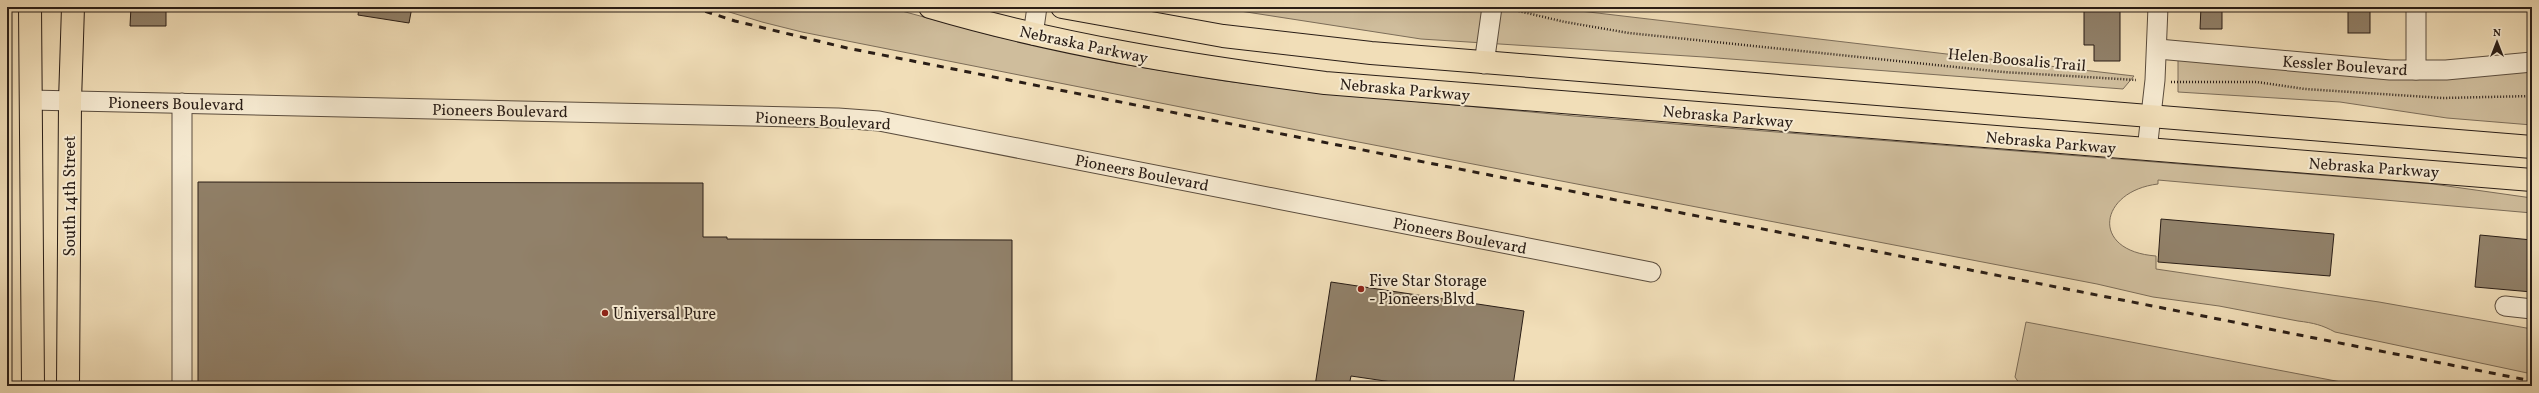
<svg xmlns="http://www.w3.org/2000/svg" width="2539" height="393" viewBox="0 0 2539 393" font-family="Vollkorn,serif">
<rect width="100%" height="100%" fill="#f1deb8"/>
<filter id="stains"><feTurbulence type="fractalNoise" baseFrequency=".005" numOctaves="4"/><feColorMatrix values="0 0 0 0 .2 0 0 0 0 .09 0 0 0 0 .02 0 0 0 .5 -.17"/></filter>
<radialGradient id="worn" r=".72"><stop offset=".6" stop-color="#630" stop-opacity="0"/><stop offset="1" stop-color="#630" stop-opacity=".3"/></radialGradient>
<g fill="#cfbd9c" stroke="#7c6d59">
<path d="M713,7h174l107,29 122,27 109,18 110,13 239,22 859,68 99,14v15l-374,-33v4c-59,7 -69,67 -2,72v13l223,33 153,27v45l-197,-42c-13,-7 -21,-9 -37,-11l-79,-15 -66,-9 -56,-13 -775,-149 -520,-103 -40,-10z"/>
<path d="M1214,7h332l588,69 -11,13 -419,-32 -283,-18z"/>
<path d="M2178,51l162,16 192,-5v63l-85,-7 -107,-16 -162,-10z"/>
<path d="M2026,322l336,64h-341l-6,-9z"/>
</g>
<g fill="#91816a" stroke="#291d16">
<path d="M131,7h35v19h-36z"/>
<path d="M359,7h53l-3,16 -51,-8z"/>
<path d="M2084,7h36v54h-26v-16h-10z"/>
<path d="M2201,7h21v22h-22z"/>
<rect x="2348" y="7" width="22" height="26"/>
<path d="M198,182l505,1v54h24v2l285,1v146h-814z"/>
<path d="M2161,219l173,15 -4,42 -172,-14z"/>
<path d="M2480,235l52,5v52l-57,-5z"/>
<path d="M1331,282l193,29 -11,75h-94l-68,-10 -2,10h-34z"/>
</g>
<g fill="none" stroke-linecap="round" stroke-linejoin="round">
<g stroke="#5b4d3e" stroke-width="21">
<g id="minor">
<path d="M1033,35l4,-28"/>
<path d="M2158,49l232,21h56l86,-8"/>
<path d="M1484,64l8,-57"/>
<path d="M2416,70v-63"/>
<path d="M30,100l808,18 41,3 772,151"/>
<path d="M182,103v283"/>
<path d="M2147,150l8,-70 3,-73"/>
<path d="M2505,306l27,3"/>
</g>
</g>
<g stroke="#291d16" stroke-width="24">
<g id="major">
<path d="M30,7l3,379"/>
<path d="M930,7c129,38 262,59 395,76l1207,97"/>
<path d="M1062,7l161,29 148,17 1161,94"/>
<path d="M68,386l2,-285 3,-94"/>
</g>
</g>
<g stroke="#291d16" stroke-width="2.5" stroke-dasharray="1 2" stroke-linecap="butt">
<path d="M1510,9l55,13 64,11 374,39 133,8"/>
<path d="M2171,82h86l48,7 138,9 89,-2"/>
</g>
<use href="#minor" stroke="#f6ead1" stroke-width="19"/>
<use href="#major" stroke="#f1deb8" stroke-width="22"/>
<path stroke="#291d16" stroke-width="3" stroke-dasharray="7 7" stroke-linecap="butt" d="M692,7l43,14 112,27 1685,333"/>
</g>
<g fill="#8f2418" stroke="#f6ead1" stroke-width="1.5">
<circle cx="1361" cy="289" r="4"/>
<circle cx="605" cy="313" r="4"/>
</g>
<g text-anchor="middle" stroke-width="4" stroke-linejoin="round" paint-order="stroke">
<g font-size="16" fill="#291d16" stroke="#f6ead1">
<text transform="translate(1084 44) rotate(12)" y="6">Nebraska Parkway</text>
<text transform="translate(2017 59) rotate(5)" y="6">Helen Boosalis Trail</text>
<text transform="translate(2345 65) rotate(4)" y="6">Kessler Boulevard</text>
<text transform="translate(1405 89) rotate(5)" y="6">Nebraska Parkway</text>
<text transform="translate(176 103) rotate(1)" y="6">Pioneers Boulevard</text>
<text transform="translate(500 110) rotate(1)" y="6">Pioneers Boulevard</text>
<text transform="translate(1728 116) rotate(5)" y="6">Nebraska Parkway</text>
<text transform="translate(823 120) rotate(3)" y="6">Pioneers Boulevard</text>
<text transform="translate(2051 142) rotate(5)" y="6">Nebraska Parkway</text>
<text transform="translate(2374 167) rotate(4)" y="6">Nebraska Parkway</text>
<text transform="translate(1142 172) rotate(11)" y="6">Pioneers Boulevard</text>
<text transform="translate(69 196) rotate(-90)" y="6">South 14th Street</text>
<text transform="translate(1460 235) rotate(11)" y="6">Pioneers Boulevard</text>
</g>
<g font-size="16" fill="#291d16" stroke="#f6ead1" text-anchor="start">
<text x="1369" y="286">Five Star Storage<tspan x="1369" dy="18">- Pioneers Blvd</tspan></text>
<text x="613" y="319">Universal Pure</text>
</g>
</g>
<rect width="2539" height="393" fill="none" stroke="#f1deb8" stroke-width="24"/>
<rect x="8" y="8" width="2523" height="377" fill="none" stroke="#291d16" stroke-width="2"/>
<rect x="12" y="12" width="2515" height="369" fill="none" stroke="#291d16"/>
<g transform="translate(2497 42)" stroke="#f6ead1" stroke-width="3" paint-order="stroke">
<path d="M0-3L7 15L0 10L-7 15Z" fill="#291d16"/>
<text y="-6" font-size="11" font-weight="bold" text-anchor="middle" fill="#291d16">N</text>
</g>
<rect width="100%" height="100%" filter="url(#stains)"/>
<rect width="100%" height="100%" fill="url(#worn)"/>
</svg>
